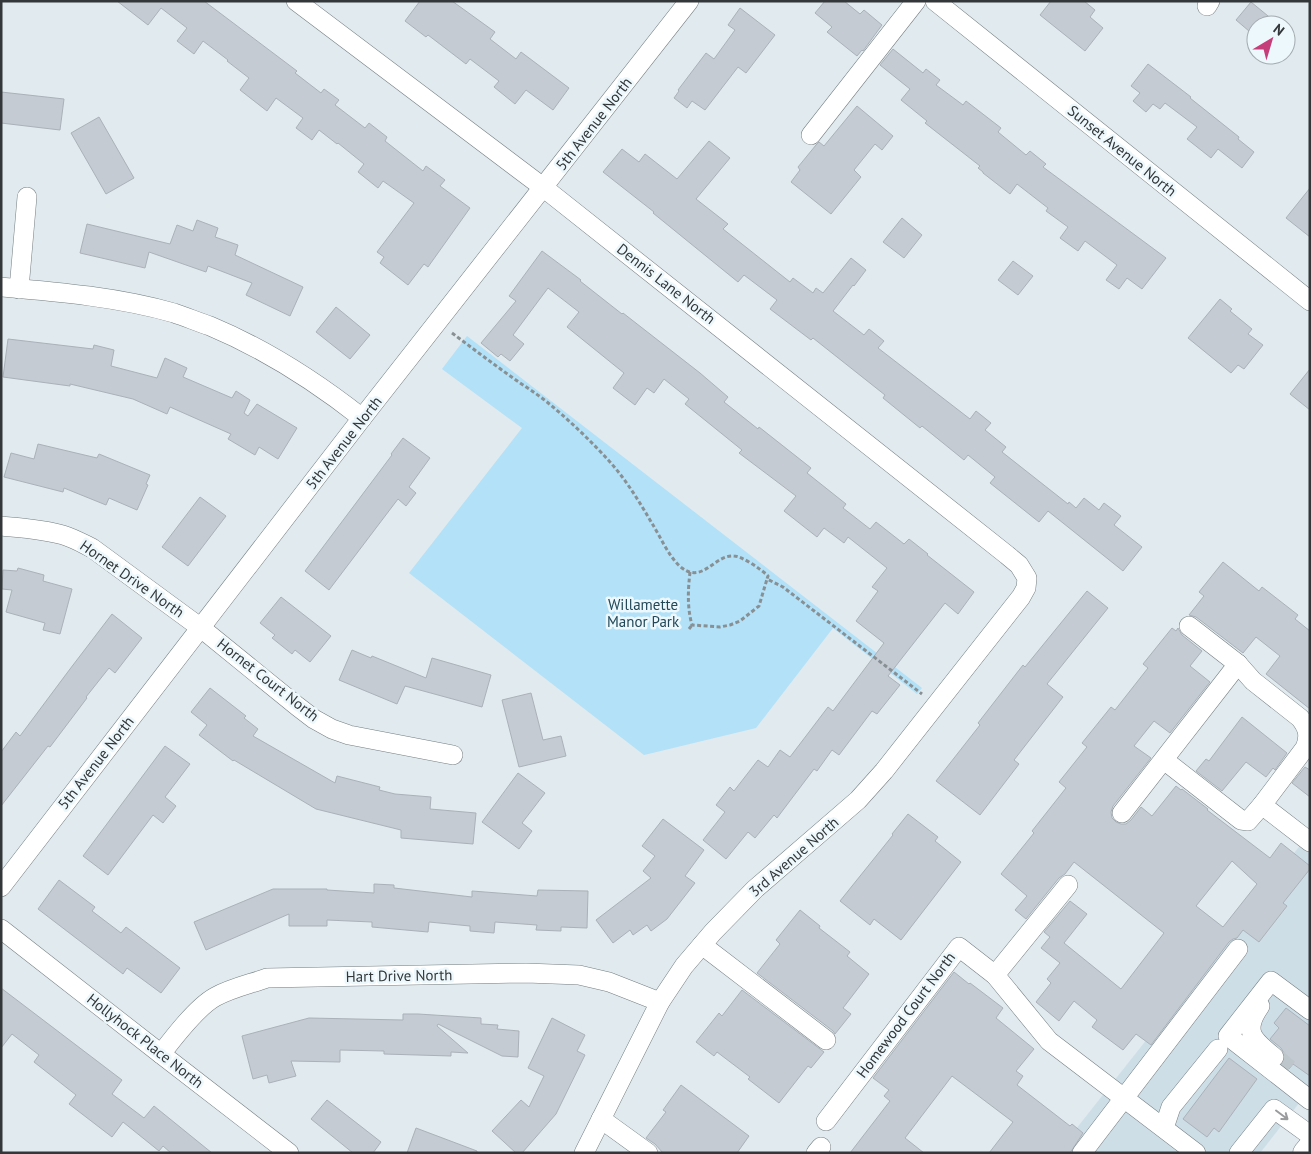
<svg xmlns="http://www.w3.org/2000/svg" width="1311" height="1154" viewBox="0 0 1311 1154" font-family="'PT Sans',sans-serif">
<rect width="100%" height="100%" fill="#e0eaef"/>
<path fill="#cddee7" d="M1310,833v256l-50,64h-203z"/>
<path fill="#b2e1f8" d="M467,336l455,352 -5,6 -84,-66 -77,100 -112,27 -235,-182 113,-145 -80,-59z"/>
<g fill="#c5cbd3" stroke="#abb1b8" fill-rule="evenodd">
<path d="M117,1h87l93,70 -2,2 26,20 3,-4 15,11 -4,5 30,23 4,-5 18,14 -2,4 38,30 3,-5 19,14 -5,6 30,22 -42,59 -4,-3 -16,21 -28,-22 4,-6 -7,-5 37,-49 -31,-22 -5,7 -20,-16 6,-8 -26,-21 -1,1 -18,-14 -7,10 -16,-12 7,-10 -27,-20 -9,13 -27,-21 9,-12 -22,-17 1,-1 -25,-19 -9,13 -17,-13 10,-13 -26,-20 -13,17z"/>
<path d="M420,1h32l43,31 -5,7 26,20 5,-7 48,36 -16,22 -27,-20 -11,14 -21,-17 5,-6 -29,-22 -4,5 -38,-29 -2,2 -21,-16z"/>
<path d="M825,1h19l16,13 4,-4 18,15 -19,26 -1,-1 -5,6 -30,-24 5,-5 -17,-14z"/>
<path d="M1051,1h33l11,9 -5,7 13,11 -18,23 -45,-36z"/>
<path d="M1251,2l28,23h-23v12l-20,-17z"/>
<path d="M740,8l35,27 -29,38 -8,-6 -33,43 -13,-9 -5,7 -13,-10 5,-7 -1,-1 28,-37 8,6 21,-29 -7,-5z"/>
<path d="M893,49l30,24 3,-4 14,11 -4,5 27,20 3,-4 35,27 -3,4 28,23 4,-4 16,13 -3,3 123,91 -24,31 -15,-11 -8,11 -13,-9 11,-15 -32,-24 -7,10 -18,-13 8,-11 -22,-16 2,-3 -31,-24 -7,10 -27,-21v-1l-5,-4 2,-2 -55,-43 2,-2 -26,-21 9,-11 -30,-24z"/>
<path d="M1148,64l43,33 -1,1 49,39 -1,2 16,13 -12,16 -24,-19 -7,9 -24,-19 10,-12 -32,-24 -5,6 -7,-5 -7,8 -13,-11 7,-8 -9,-7z"/>
<path d="M1,92l63,7 -4,31 -59,-7z"/>
<path d="M857,106l36,30 -11,14 -7,-6 -21,26 7,7 -30,37 -40,-32 9,-12 -2,-3 18,-22 3,-3 5,4z"/>
<path d="M99,117l35,61 -28,16 -35,-61z"/>
<path d="M709,141l21,17 -34,41 32,25 -5,5 67,53 3,-4 20,15 3,-5 7,5 28,-35 15,12 -12,16 -1,-1 -20,26 31,24 5,-6 15,12 -6,7 92,71 6,-8 15,12 -6,7 21,17 -4,5 66,52 1,-2 7,6 8,-10 15,12 5,-7 17,13 -7,9 28,22 -19,24 -75,-60 -9,11 -49,-39 5,-6 -27,-22 -4,5 -42,-34 -2,2 -37,-30 2,-3 -72,-57 -2,2 -41,-31 7,-9 -33,-25 -6,7 -85,-69 1,-1 -51,-40 19,-23 17,13 6,-8 32,25z"/>
<path d="M1310,188v49l-24,-19z"/>
<path d="M902,218l20,17 -18,23 -21,-16z"/>
<path d="M197,220l21,8 -3,9 23,8 -3,10 68,32 -13,29 -44,-21 6,-12 -44,-17 -2,6 -57,-20 -4,16 -65,-15 7,-29 83,20 7,-19 16,6z"/>
<path d="M542,251l39,29 -1,1 42,33 1,-1 77,60 28,24 -4,5 34,27 1,-2 52,41 -4,5 39,31 -3,4 27,21 6,-7 28,22 5,-5 19,15 -1,1 47,37 -16,22 -13,-11 -57,73 12,9 -23,29 -5,-3 -33,44 -7,-5 -15,21 -3,-2 -37,49 -3,-3 -19,23 -7,-6 -22,27 -23,-19 22,-28 -9,-7 14,-18 4,4 24,-31 10,7 12,-17 10,7 38,-50 5,4 51,-68 -28,-22 22,-30 -6,-4 15,-19 -39,-31 -4,6 -20,-15 -7,9 -33,-26 12,-15 -57,-43 3,-3 -57,-46 4,-5 -25,-20 -10,14 -7,-5 -12,17 -22,-17 11,-15 -57,-46 12,-15 -31,-24 -35,47 11,9 -14,17 -9,-7 -3,3 -17,-14 35,-42 -7,-5z"/>
<path d="M1013,261l20,15 -15,19 -20,-15z"/>
<path d="M1220,299l12,10 -2,2 22,18 -4,5 15,11 -19,24 -6,-4 -7,8 -43,-35z"/>
<path d="M336,307l34,28 -20,24 -34,-27z"/>
<path d="M8,339l85,10 1,-4 20,5 -3,16 46,12 8,-20 22,10 -4,9 49,21 4,-7 14,9 -6,13 4,3 9,-12 40,24 -19,31 -19,-12 -4,8 -27,-16 3,-5 -61,-27 -3,7 -34,-15 -63,-15v2l-67,-9z"/>
<path d="M1310,369v41l-20,-16z"/>
<path d="M403,438l27,20 -21,29 7,6 -10,13 -8,-7 -69,91 -24,-19 87,-116 -1,-1z"/>
<path d="M38,444l59,14 2,-4 51,21 -4,9 2,1 -11,25 -28,-12 -3,7 -42,-17 -1,4 -59,-15 7,-24 23,6z"/>
<path d="M200,497l26,19 -38,50 -26,-19z"/>
<path d="M1223,562l36,29 3,-4 36,28 -3,4 15,12v78l-44,-35 14,-18 -24,-19 -13,16 -47,-36 -7,-2 15,-19 -5,-4z"/>
<path d="M18,568l26,7 -1,6 29,8 -12,45 -17,-4 2,-7 -39,-11 6,-22 -10,-1 1,-19 14,1z"/>
<path d="M1087,591l21,17 -61,76 16,13 -49,63 5,4 -39,51 -44,-34 44,-56 -2,-2 45,-58 2,2z"/>
<path d="M281,597l50,39 -21,26 -15,-12 -3,4 -20,-16 3,-3 -15,-12z"/>
<path d="M112,614l30,24 -27,35 -6,-5 -23,29 1,1 -37,49 -2,-1 -47,60v-54l15,-20 4,4 50,-67z"/>
<path d="M1172,628l4,3 2,-3 4,7 20,16 -12,15 20,16 -40,51 -16,-12 -20,25 17,12 -38,48 -2,6 1,6 4,4 5,2h5l5,-4 10,-13 11,9 24,-30 5,4 1,-1 26,20 -1,1 63,48 11,-15 29,23v3l-27,34 4,3 -28,36 -16,-12 -6,8 -4,1 -4,3 -78,103 -15,-11 -13,16 -31,-23 5,-7 -23,-19 -15,20 -23,-19 15,-19 -4,-4 13,-16 -19,-15 9,-11 -6,-5 26,-31 17,13 -23,29 57,46 43,-56 -90,-71 -9,12 -6,4 -33,41 -11,-9 12,-14 -26,-22 33,-41 -2,-2 34,-43 -7,-6 28,-35 -5,-4 29,-36 4,3 33,-42 -5,-4zM1232,861l25,23 -34,43 -27,-21z"/>
<path d="M352,650l19,8 1,-2 54,22 6,-20 59,17 -9,32 -77,-21 -8,18 -58,-24z"/>
<path d="M210,688l36,28 -2,2 14,11 -5,7 82,47 2,-7 43,11 -1,3 16,4 36,3 -1,12 46,4 -3,31 -72,-6v-8l-85,-21 -82,-49 -1,1 -34,-26 8,-10 -16,-13z"/>
<path d="M531,693l12,47 18,-4 5,20 -47,11 -17,-67z"/>
<path d="M1242,717l45,36 -12,17 -2,-2 -7,9 -20,-15 -24,29 -26,-20 10,-12 3,2z"/>
<path d="M165,746l25,18 -25,33 11,9 -13,17 -10,-8 -45,60 -25,-19z"/>
<path d="M1305,767l5,3v27l-18,-14z"/>
<path d="M518,773l27,20 -23,30 10,8 -13,18 -37,-27z"/>
<path d="M908,814l30,23 -3,4 26,21 -60,78 -27,-21 -4,6 -30,-24 53,-66 -1,-1z"/>
<path d="M663,819l41,31 -19,26 10,7 -28,36 -16,12 -4,-6 -14,10 -3,-5 -17,13 -17,-23 55,-42 -8,-7 12,-15 -13,-10z"/>
<path d="M59,880l36,27 -3,4 29,22 5,-6 54,41 -19,25 -34,-25 -4,6 -85,-65z"/>
<path d="M374,884l20,1v3l78,9v-6l65,5 1,-6 50,1 -1,37 -26,-1v4l-25,-1 1,-5 -42,-3 -1,11 -24,-2v-5l-41,-4 -1,10 -56,-5v-5l-45,-2v6h-38v-12l-83,36 -12,-28 79,-33h54v1l47,3z"/>
<path d="M800,910l20,16 -1,2 31,24 -3,4 22,18 -26,34 8,6 -16,20 -2,-3 -76,-58 23,-29 -4,-4z"/>
<path d="M954,972l15,12 1,-1 33,25 -7,10 38,31 -18,22 7,5 -6,9 53,41 2,-2 11,9 -13,20h-81l24,-31 -61,-46 -47,62 19,15h-74l40,-52 -6,-5 5,-6 -16,-12z"/>
<path d="M1,988l121,92 -10,14 32,24 10,-12 58,47h-41l-8,-7 -4,5 -36,-29 -11,15 -43,-33 7,-9 -42,-33 5,-7 -27,-21 -11,14z"/>
<path d="M742,990l82,62 -13,16 -3,-2 -29,37 -31,-24 2,-2 -33,-25 -3,4 -18,-14 23,-29 3,3z"/>
<path d="M1286,1008l24,18v50l-17,-12 -4,5 -7,-5 3,-6 -1,-5 -3,-5 -11,-9 9,-11 -5,-5z"/>
<path d="M403,1014h15l63,4v6l17,1 -1,4 22,2 -1,26 -16,-1 -64,-32 -1,2 31,27 -17,-1v4l-67,-2v-3l-44,-1v12l-49,-1 5,15 -27,7 -2,-8 -14,4 -11,-43 67,-18 94,2z"/>
<path d="M552,1018l33,17 -8,16 8,4 -29,59 -34,39h-6l-24,-22 29,-31 8,7 15,-31 -16,-8z"/>
<path d="M1229,1058l28,21 -38,53 -5,-4 -7,9 -24,-18z"/>
<path d="M681,1085l68,51 -12,17h-74l-8,-9 -9,-6 20,-26 -3,-2z"/>
<path d="M327,1100l54,42 -8,11h-20l-42,-34z"/>
<path d="M416,1128l61,23v2h-70z"/>
</g>
<g fill="none" stroke-linecap="round" stroke-linejoin="round">
<path stroke="#bdc6cb" stroke-width="19" stroke-dasharray="19 9" stroke-linecap="butt" d="M1276,1058l13,11"/>
<g stroke="#757e82" stroke-width="20">
<g id="minor">
<path d="M296,1l248,187 463,367 12,10 8,13 -1,10 -5,9 -137,174 -26,29 -103,89 -42,43 -29,34 -24,36 -76,151"/>
<path d="M935,1l375,300"/>
<path d="M1207,6l3,-5"/>
<path d="M811,135l105,-134"/>
<path d="M1,287c58,5 117,10 173,26 12,4 24,9 36,13 55,23 105,55 152,92"/>
<path d="M19,289l8,-92"/>
<path d="M1,526c21,2 42,3 62,9 10,3 19,8 29,13l109,80 96,78 17,13 18,10 17,6 104,20"/>
<path d="M1189,626l49,38 15,17 47,37c8,10 10,18 5,30l-43,57 48,37"/>
<path d="M1164,760l77,60 7,1 14,-16"/>
<path d="M1122,813l116,-149"/>
<path d="M1,887l361,-469 327,-417"/>
<path d="M1,929l160,125 128,99"/>
<path d="M702,945l124,95"/>
<path d="M995,975l73,-90"/>
<path d="M1260,1006c-18,26 -7,34 14,51"/>
<path d="M1310,1010l-39,-29 -43,55 82,64"/>
<path d="M161,1054c13,-17 36,-47 54,-57 16,-9 35,-13 52,-19l259,-5 53,2 30,7 51,20"/>
<path d="M601,1119l47,34"/>
<path d="M826,1121l133,-174 36,28 54,66 147,112"/>
<path d="M1164,1128l7,-21 47,-58"/>
<path d="M816,1153l5,-6"/>
<path d="M1082,1153l156,-204"/>
<path d="M1239,1153l35,-44 36,26"/>
</g>
</g>
<g stroke="#757e82" stroke-width="25">
<path id="major" d="M1305,1153l5,-6"/>
</g>
<g stroke="#899094" stroke-width="3" stroke-dasharray="4 2.5" stroke-linecap="butt">
<path d="M452,333c20,15 40,30 61,45 11,8 23,15 34,24 22,18 44,39 63,60 17,19 30,41 43,63 8,13 17,34 29,43 21,16 33,-14 52,-12 8,0 26,13 32,18l2,2 -1,3 16,8 139,107"/>
<path d="M690,572c-2,18 -3,35 2,53l28,2 10,-2 10,-4 19,-15 8,-27"/>
<path d="M689,629l3,-4"/>
</g>
<use href="#minor" stroke="#fff" stroke-width="19"/>
<use href="#major" stroke="#fff" stroke-width="24"/>
</g>
<defs><path id="oneway-shaft" d="M-6 0H5M1.5-3L5.5 0L1.5 3" fill="none" stroke-width="1.6" stroke-linecap="round" stroke-linejoin="round" transform="scale(1.25)"/></defs>
<use stroke="#999b9c" href="#oneway-shaft" transform="translate(1282 1115) rotate(37)"/>
<g text-anchor="middle" stroke-width="5" stroke-linejoin="round" paint-order="stroke">
<g font-size="15" fill="#333739" stroke="#edf8fd">
<text transform="translate(594 124) rotate(-52)" y="5">5th Avenue North</text>
<text transform="translate(1122 151) rotate(39)" y="5">Sunset Avenue North</text>
<text transform="translate(666 284) rotate(38)" y="5">Dennis Lane North</text>
<text transform="translate(344 443) rotate(-52)" y="5">5th Avenue North</text>
<text transform="translate(132 579) rotate(35)" y="5">Hornet Drive North</text>
<text transform="translate(268 680) rotate(38)" y="5">Hornet Court North</text>
<text transform="translate(96 763) rotate(-52)" y="5">5th Avenue North</text>
<text transform="translate(794 857) rotate(-41)" y="5">3rd Avenue North</text>
<text transform="translate(399 976) rotate(-1)" y="5">Hart Drive North</text>
<text transform="translate(906 1015) rotate(-53)" y="5">Homewood Court North</text>
<text transform="translate(145 1041) rotate(38)" y="5">Hollyhock Place North</text>
</g>
<g font-size="15" fill="#224858" stroke="#edf8fd">
<text x="643" y="610">Willamette<tspan x="643" dy="17">Manor Park</tspan></text>
</g>
</g>
<rect width="1311" height="1154" fill="none" stroke="#333739" stroke-width="5"/>
<g transform="translate(1271 40) rotate(38)"><circle r="24" fill="#edf8fd" stroke="#a3abaf"/>
<path d="M0-4L9 19L0 12L-9 19Z" fill="#c63e79"/>
<text y="-8" font-size="14" font-weight="bold" text-anchor="middle" fill="#333739">N</text>
</g>
</svg>
